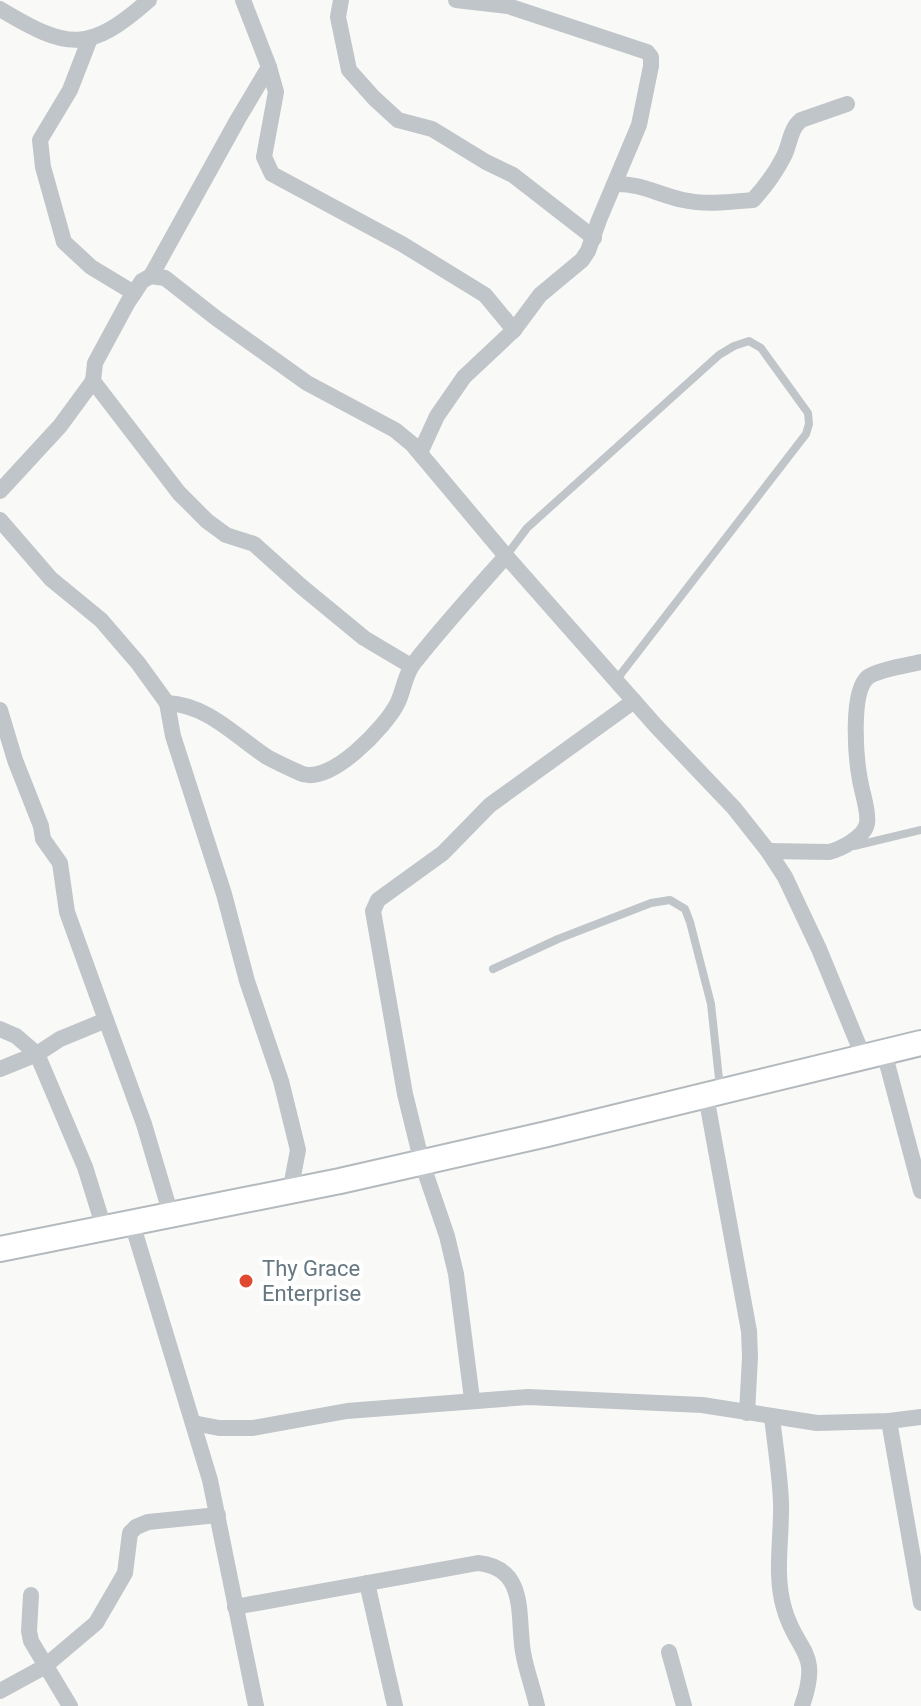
<svg xmlns="http://www.w3.org/2000/svg" width="921" height="1706" viewBox="0 0 921 1706" font-family="Roboto,sans-serif">
<rect width="100%" height="100%" fill="#f9f9f7"/>
<g fill="none" stroke-linecap="round" stroke-linejoin="round">
<g stroke="#b3b9bd" stroke-width="28">
<path id="secondary" d="M0,1249l340,-68 207,-47 374,-91"/>
</g>
<g stroke="#c0c5c9" stroke-width="8">
<path d="M506,556l21,-28 192,-173 15,-9 15,-5 12,7 47,65 1,11 -3,10 -189,245"/>
<path d="M854,846l67,-16"/>
<path d="M493,969l65,-30 93,-36 19,-3 15,9 5,13 21,82 9,84"/>
</g>
<g stroke="#c0c5c9" stroke-width="16">
<path d="M243,0l26,67 7,25 -12,65 8,17 130,70 83,51 29,35"/>
<path d="M341,0l-3,17 11,53 25,28 24,22 34,9 54,33 27,13 81,63"/>
<path d="M0,9c68,41 89,44 149,-9"/>
<path d="M89,41l-19,49 -30,50 3,27 21,75 27,25 43,26"/>
<path d="M615,184c25,-1 44,11 68,16 23,5 47,2 70,0 12,-13 23,-28 31,-44 6,-12 6,-27 17,-36l46,-16"/>
<path d="M151,276l87,-157 31,-52"/>
<path d="M420,453l17,-37 27,-39 50,-47 26,-35 42,-35 6,-9 11,-31 40,-95 12,-59v-9l-4,-5 -139,-46 -52,-6"/>
<path d="M0,491l60,-65 33,-45"/>
<path d="M0,520l51,59 50,41 37,43 29,40"/>
<path d="M411,666l-47,-28 -62,-51 -48,-43 -28,-9 -19,-14 -28,-28 -86,-112 2,-18 33,-61 14,-21 9,-5 14,2 51,40 91,65 88,47 17,14 94,112 150,170 78,82 34,43 17,26 34,72 44,107"/>
<path d="M0,710l15,50 26,66 2,13 17,24 7,49 39,108 -46,19 -23,15 -37,15"/>
<path d="M768,851l61,1c12,-3 36,-15 38,-29 2,-12 -5,-30 -7,-43 -4,-21 -10,-88 8,-103 9,-7 40,-12 53,-15"/>
<path d="M106,1020l38,104 27,91"/>
<path d="M0,1029l16,7 21,18 48,113 19,61"/>
<path d="M884,1052l37,139"/>
<path d="M706,1096l43,235 1,26 -3,56"/>
<path d="M290,1192l8,-42 -17,-69 -34,-100 -23,-87 -51,-158 -6,-33c41,2 68,33 100,54 11,6 22,11 33,16 29,14 87,-47 98,-71 6,-13 7,-28 16,-39 29,-37 61,-72 92,-107"/>
<path d="M132,1223l78,257 46,226"/>
<path d="M472,1399l-16,-125 -9,-38 -25,-73 -17,-69 -32,-183 5,-11 65,-47 47,-48 144,-104"/>
<path d="M772,1417c3,28 8,57 9,86 1,35 -7,71 3,105 12,45 38,41 18,98"/>
<path d="M889,1421l32,182"/>
<path d="M193,1423l26,5h34l94,-17 181,-14 174,8 115,18 72,-2 32,-4"/>
<path d="M367,1583l28,123"/>
<path d="M31,1595l-2,36 2,10 39,65"/>
<path d="M235,1607l243,-44c50,5 39,53 45,89 3,18 10,36 14,54"/>
<path d="M669,1652l15,54"/>
<path d="M0,1691l44,-24 52,-44 29,-50 5,-40 6,-6 12,-5 70,-7"/>
</g>
<use href="#secondary" stroke="#fff" stroke-width="24"/>
</g>
<circle fill="#df4a31" stroke="#fff" stroke-width="3" cx="246" cy="1281" r="8"/>
<g text-anchor="middle" stroke-width="8" stroke-linejoin="round" paint-order="stroke">
<g font-size="22" fill="#657781" stroke="#fff" text-anchor="start">
<text x="262" y="1276">Thy Grace<tspan x="262" dy="25">Enterprise</tspan></text>
</g>
</g>
</svg>
